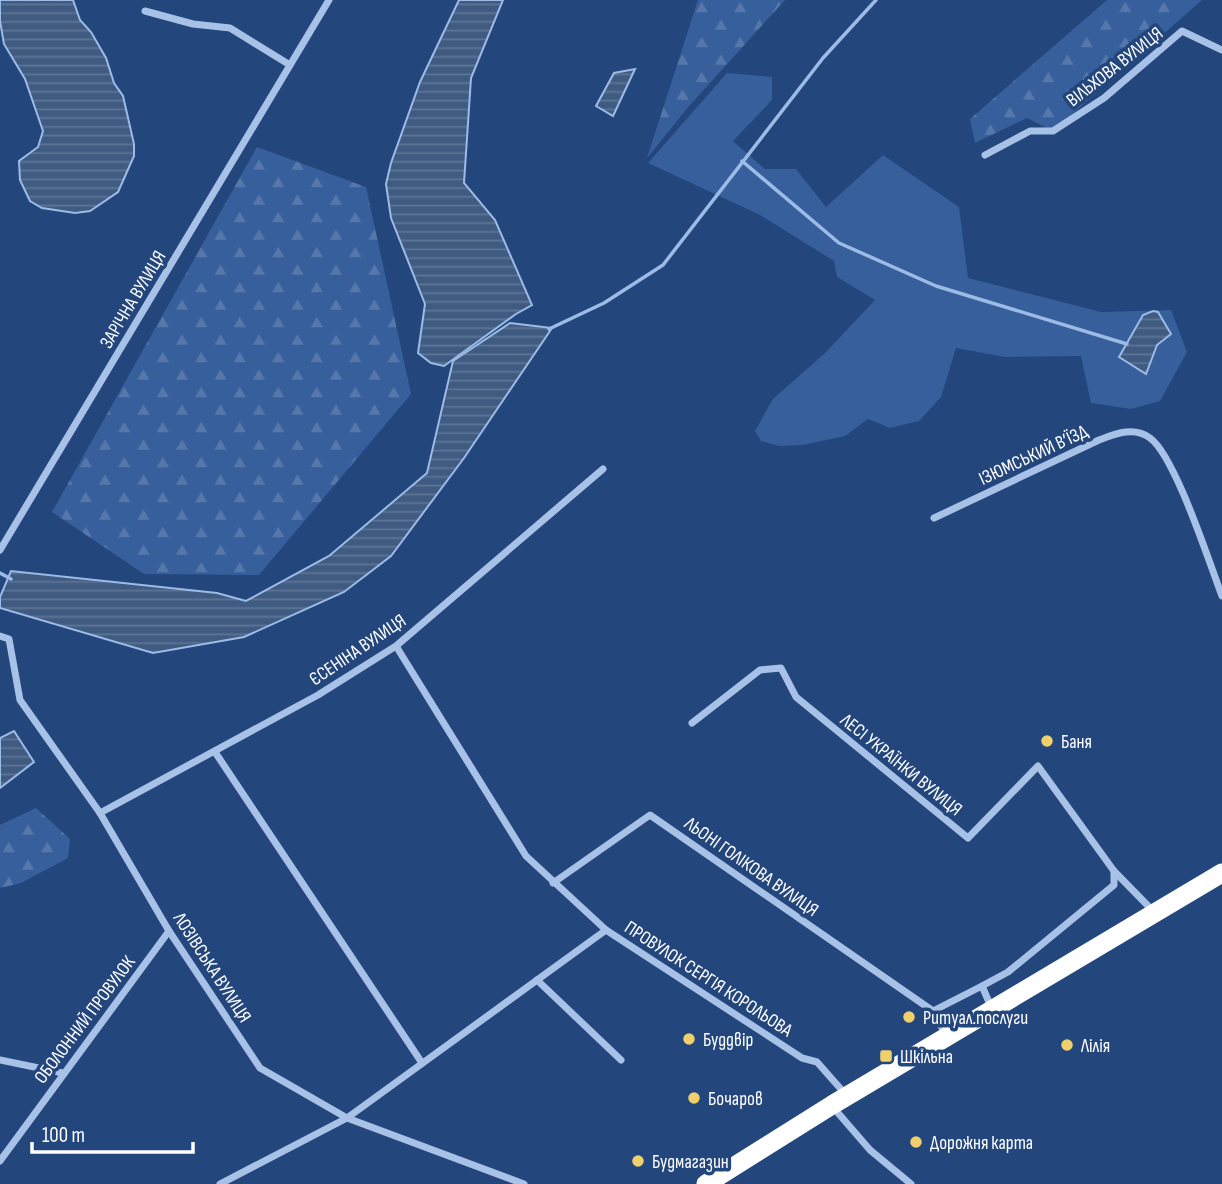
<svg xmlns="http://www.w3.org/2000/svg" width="1222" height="1184" viewBox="0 0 1222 1184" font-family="'Sofia Sans Condensed',sans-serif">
<defs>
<pattern id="forest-firs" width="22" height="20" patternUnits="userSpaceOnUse" patternTransform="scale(1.75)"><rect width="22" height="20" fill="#375f9b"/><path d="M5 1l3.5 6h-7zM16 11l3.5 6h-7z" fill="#57a"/></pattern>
<pattern id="water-rules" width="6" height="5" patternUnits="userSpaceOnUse" patternTransform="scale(1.75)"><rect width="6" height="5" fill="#405b82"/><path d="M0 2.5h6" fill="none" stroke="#5d7495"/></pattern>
</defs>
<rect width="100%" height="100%" fill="#23467d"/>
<path fill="#375f9b" d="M727,73l45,4v23l-39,41 32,28h31l30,38 57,-52 76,52 9,71 133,34 70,-2 16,42 -27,49 -29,8 -40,-6 -10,-47 -76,1 -49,-9 -15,49 -22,24 -29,7 -22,-9 -23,17 -42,9 -24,1 -18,-5 -6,-10 18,-32 52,-46 50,-53 -38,-23 -3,-16 -74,-46 -112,-52z"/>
<g fill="url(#forest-firs)">
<path d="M698,0h87l-96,106 -42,52z"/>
<path d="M1107,0h95l-149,131 -26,-13 -52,25 -5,-24z"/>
<path d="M257,147l109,40 45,207 -152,181 -115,-1 -92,-62z"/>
<path d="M36,808l34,31 -2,19 -47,25 -21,5v-63z"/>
</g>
<g fill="url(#water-rules)" stroke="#9cbbe6" stroke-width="2">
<path d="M0,0h73l7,20 11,12 15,26 8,25 9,13 11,48v12l-16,36 -28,19 -15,2 -33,-5 -12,-7 -10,-21 -1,-19 19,-14 5,-16 -18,-52 -21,-35 -4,-23z"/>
<path d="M459,0h44l-32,78 -7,105 31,37 37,85 -16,9 -72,52 -13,-3 -13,-10 7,-49 -34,-86 -5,-34 5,-21 29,-81z"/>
<path d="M635,69l-22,47 -17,-10 18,-33z"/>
<path d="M1153,311l5,1 13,22 -14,11 -11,29 -27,-17 24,-42z"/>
<path d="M510,323l42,5 -88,130 -73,98 -47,36 -100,45 -91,16 -153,-45v-11l11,-26 206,22 29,8 83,-45 98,-83 26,-112z"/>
<path d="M14,731l20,31 -34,26v-50z"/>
</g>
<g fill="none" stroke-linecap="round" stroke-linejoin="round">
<g stroke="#9cbbe6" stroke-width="3.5">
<path d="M742,161l97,82 97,43 191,58"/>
<path d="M549,329l55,-26 59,-38 160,-207 53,-58"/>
<path d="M0,573l11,6"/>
</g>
<g stroke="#a8c1e6" stroke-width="7">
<path d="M145,11l48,13 37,4 60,37"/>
<path d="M985,155l45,-24h23l51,-33 78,-67 40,19"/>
<path d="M934,518l165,-78c16,-6 35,-14 51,-2 25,18 59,124 72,158"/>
<path d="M0,550l329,-550"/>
<path d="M0,636l9,3 11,61 80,113 69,118 91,137 87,50 177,66"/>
<path d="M396,646l130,210 80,74 196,128 15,4 30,34"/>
<path d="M692,723l68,-53 21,-2 15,29 172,141 70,-72 76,105 40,41"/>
<path d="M215,752l207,311"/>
<path d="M100,813l218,-118 78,-49 207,-177"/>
<path d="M553,883l97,-68 283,196 1,6 12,16"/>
<path d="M537,980l84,80"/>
<path d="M992,1009l-10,-23 26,-14 106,-87v-14"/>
<path d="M933,1011l49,-25"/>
<path d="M0,1060l63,13"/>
<path d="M832,1106l38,44 41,34"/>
<path d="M0,1161l169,-230"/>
<path d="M220,1184l127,-66 259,-188"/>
</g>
<path stroke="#fff" stroke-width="19" d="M706,1184l126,-79 390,-232"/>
</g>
<g fill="#f0d06b" stroke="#23467d" stroke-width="2.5">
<circle cx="1047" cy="741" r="7"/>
<circle cx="909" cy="1017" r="7"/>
<circle cx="689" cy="1039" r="7"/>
<circle cx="1067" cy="1045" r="7"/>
<rect x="879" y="1049" width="14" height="14" rx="3.5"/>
<circle cx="694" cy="1098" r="7"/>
<circle cx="916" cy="1142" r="7"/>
<circle cx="638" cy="1161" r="7"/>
</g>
<g text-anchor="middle" stroke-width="7" stroke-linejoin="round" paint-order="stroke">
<g font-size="19" fill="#fff" stroke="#23467d">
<text transform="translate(1114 66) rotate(-38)" y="7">ВІЛЬХОВА ВУЛИЦЯ</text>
<text transform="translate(132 299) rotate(-59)" y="7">ЗАРІЧНА ВУЛИЦЯ</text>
<text transform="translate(1033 454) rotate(-25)" y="7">ІЗЮМСЬКИЙ В’ЇЗД</text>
<text transform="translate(357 649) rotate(-34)" y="7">ЄСЕНІНА ВУЛИЦЯ</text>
<text transform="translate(902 764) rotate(39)" y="7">ЛЕСІ УКРАЇНКИ ВУЛИЦЯ</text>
<text transform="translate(752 866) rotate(35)" y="7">ЛЬОНІ ГОЛІКОВА ВУЛИЦЯ</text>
<text transform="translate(213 967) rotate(57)" y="7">ЛОЗІВСЬКА ВУЛИЦЯ</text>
<text transform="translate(709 978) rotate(33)" y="7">ПРОВУЛОК СЕРГІЯ КОРОЛЬОВА</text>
<text transform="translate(84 1019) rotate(-53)" y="7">ОБОЛОННИЙ ПРОВУЛОК</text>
</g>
<g font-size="19" fill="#fff" stroke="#23467d" text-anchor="start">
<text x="1061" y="748">Баня</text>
<text x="923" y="1024">Ритуал.послуги</text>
<text x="703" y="1046">Буддвір</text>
<text x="1081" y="1052">Лілія</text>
<text x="900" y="1063">Шкільна</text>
<text x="708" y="1105">Бочаров</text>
<text x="930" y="1149">Дорожня карта</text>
<text x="652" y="1168">Будмагазин</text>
</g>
</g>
<path d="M32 1142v10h161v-10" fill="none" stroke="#ffffff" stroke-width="3.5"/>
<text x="42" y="1142" font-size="21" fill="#ffffff" stroke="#23467d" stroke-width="5" paint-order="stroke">100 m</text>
</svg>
